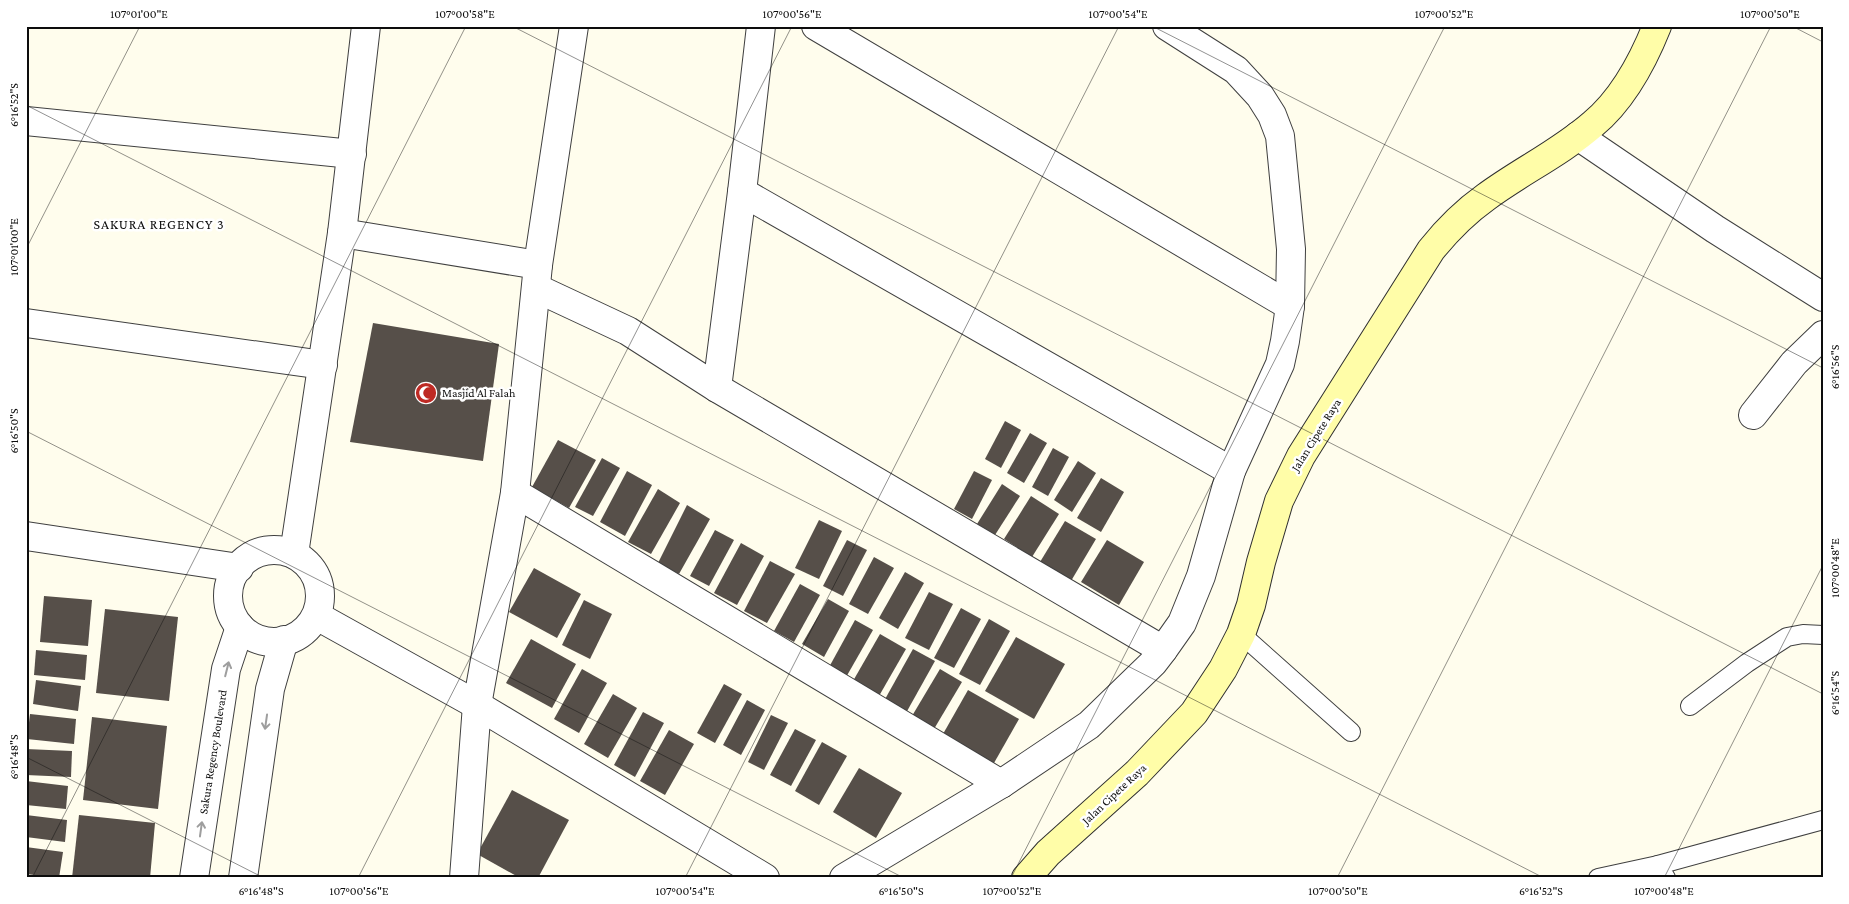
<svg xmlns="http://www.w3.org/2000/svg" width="1849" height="904" viewBox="0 0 1849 904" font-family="'Crimson Pro',serif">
<rect width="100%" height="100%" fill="#fffded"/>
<g fill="#564f49">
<path d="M373,323l126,21 -16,117 -133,-19z"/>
<path d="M1005,421l16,9 -20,38 -16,-9z"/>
<path d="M1030,433l17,10 -23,40 -17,-10z"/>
<path d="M558,440l38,20 -27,48 -37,-21z"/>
<path d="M1053,448l16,9 -21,39 -16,-9z"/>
<path d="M602,458l18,10 -27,48 -18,-9z"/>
<path d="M1078,461l18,12 -24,39 -18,-12z"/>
<path d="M627,471l25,14 -27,51 -25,-14z"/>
<path d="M974,471l18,9 -20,39 -18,-10z"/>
<path d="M1101,478l23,14 -23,40 -24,-14z"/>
<path d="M1002,484l18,12 -25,39 -18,-11z"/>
<path d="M658,489l22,14 -29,51 -23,-12z"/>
<path d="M1031,496l28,18 -27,43 -28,-18z"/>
<path d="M687,505l23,14 -31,55 -21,-11z"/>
<path d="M819,520l23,11 -23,48 -24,-11z"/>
<path d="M1065,521l31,18 -25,42 -31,-19z"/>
<path d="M715,530l19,10 -25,46 -19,-10z"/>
<path d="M847,540l20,10 -24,46 -20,-10z"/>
<path d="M1107,540l37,22 -25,43 -38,-23z"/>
<path d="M741,543l23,13 -27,49 -23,-12z"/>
<path d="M874,557l20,11 -26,46 -19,-10z"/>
<path d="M770,561l25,13 -28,49 -23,-12z"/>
<path d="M534,568l47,26 -24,44 -48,-26z"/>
<path d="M905,572l19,11 -26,46 -19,-11z"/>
<path d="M800,584l20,11 -26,47 -20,-11z"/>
<path d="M929,592l24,12 -24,46 -24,-12z"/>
<path d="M44,596l48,4 -4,46 -48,-4z"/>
<path d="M828,599l21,12 -25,46 -22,-13z"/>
<path d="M584,600l28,14 -22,45 -28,-14z"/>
<path d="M961,608l20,11 -27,49 -20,-10z"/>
<path d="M105,609l73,8 -9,84 -73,-8z"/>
<path d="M989,619l21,12 -30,54 -21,-11z"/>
<path d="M855,620l18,10 -28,49 -17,-10z"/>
<path d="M880,634l26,15 -27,47 -26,-15z"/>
<path d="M1016,637l49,27 -31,55 -49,-28z"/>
<path d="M531,639l45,25 -24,44 -46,-25z"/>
<path d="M913,649l22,12 -29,52 -22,-12z"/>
<path d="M36,650l51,5 -2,25 -51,-5z"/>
<path d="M582,669l25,14 -28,50 -25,-14z"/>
<path d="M940,669l22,13 -28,47 -22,-13z"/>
<path d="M36,680l45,6 -3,25 -45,-7z"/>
<path d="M724,684l18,10 -27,49 -18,-10z"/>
<path d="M968,690l51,29 -25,44 -51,-29z"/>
<path d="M613,694l24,14 -29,50 -24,-14z"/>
<path d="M747,700l18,10 -24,45 -18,-10z"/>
<path d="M643,712l21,11 -29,54 -21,-12z"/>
<path d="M30,714l46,5 -2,25 -47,-5z"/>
<path d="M771,715l17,8 -24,47 -16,-8z"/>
<path d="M92,717l75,9 -9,83 -75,-9z"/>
<path d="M795,729l21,11 -25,46 -21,-11z"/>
<path d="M669,730l25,14 -29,51 -25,-14z"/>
<path d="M822,742l25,14 -28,49 -24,-14z"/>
<path d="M26,749l46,2 -1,26 -45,-2z"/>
<path d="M859,768l43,25 -26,45 -43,-26z"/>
<path d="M26,781l42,5 -2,23 -40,-4z"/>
<path d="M512,790l57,30 -31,58h-18l-43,-24z"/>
<path d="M26,815l41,5 -2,22 -39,-5z"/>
<path d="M79,815l76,8 -5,55h-78z"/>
<path d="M26,847l37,5 -4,26 -33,-4z"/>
</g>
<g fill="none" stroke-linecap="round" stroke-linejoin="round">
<g stroke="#404040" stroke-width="20">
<g id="lane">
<path d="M1241,634l110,98"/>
<path d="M1690,706l57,-43 40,-26 16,-3 20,1"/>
<path d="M1598,878l60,-13"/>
<path d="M1666,878l-8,-13 165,-45"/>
</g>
</g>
<g stroke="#404040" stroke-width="30">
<g id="street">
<path d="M816,26l474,280"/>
<path d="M26,121l326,33"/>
<path d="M1578,136l137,93 108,68"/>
<path d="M742,192l489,279"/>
<path d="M342,233l196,32"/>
<path d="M536,288l92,43 89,57 446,262"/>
<path d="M26,323l297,42"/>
<path d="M717,388l25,-196 19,-166"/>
<path d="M1753,415l41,-52 29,-28"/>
<path d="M515,493l486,291"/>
<path d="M26,536l213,32"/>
<circle cx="274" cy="596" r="46"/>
<path d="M294,554l48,-321 24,-207"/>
<path d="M317,616l160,89 288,173"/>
<path d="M194,878l32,-209 14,-42"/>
<path d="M243,878l27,-189 14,-49"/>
<path d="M464,878l13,-173 38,-212 23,-228 36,-239"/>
<path d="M844,878l157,-94 88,-59 64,-62 10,-13 19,-27 19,-47 30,-105 49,-107 5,-23 5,-35 1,-57 -11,-113 -8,-21 -12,-19 -24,-26 -69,-44"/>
</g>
</g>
<g stroke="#2f2f2f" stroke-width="30">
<path id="secondary" d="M1026,878l22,-25 89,-80 57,-60 29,-44 18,-35 10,-29 10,-43 18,-61 22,-45 130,-206c16,-20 34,-38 55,-53 35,-26 74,-44 107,-73 29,-24 50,-63 64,-98"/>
</g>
<use href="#lane" stroke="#fff" stroke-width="18"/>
<use href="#street" stroke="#fff" stroke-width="28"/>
<use href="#secondary" stroke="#fffda8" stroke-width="28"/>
</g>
<defs><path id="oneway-shaft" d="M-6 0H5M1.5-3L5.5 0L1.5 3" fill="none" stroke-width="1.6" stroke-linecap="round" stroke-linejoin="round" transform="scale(1.25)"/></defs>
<g stroke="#9e9e9e">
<use href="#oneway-shaft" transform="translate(227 669) rotate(-76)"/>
<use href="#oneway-shaft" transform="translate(266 722) rotate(98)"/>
<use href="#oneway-shaft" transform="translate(201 829) rotate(-82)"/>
</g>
<path fill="none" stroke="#0d0d0d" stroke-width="1" stroke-opacity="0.45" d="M512,26l1311,668M1152,26l671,342M1792,26l31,16M26,105l1518,773M26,249l114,-223M26,431l878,447M26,757l238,121M32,878l434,-852M358,878l434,-852M685,878l434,-852M1011,878l434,-852M1337,878l434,-852M1664,878l159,-313"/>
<defs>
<g id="mosque-disc" transform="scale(1.125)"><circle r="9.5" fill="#be2a24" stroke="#fff"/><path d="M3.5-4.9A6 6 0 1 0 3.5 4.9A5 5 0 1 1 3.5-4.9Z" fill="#fff"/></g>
</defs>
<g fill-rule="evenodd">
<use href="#mosque-disc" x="426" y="393"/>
</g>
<g text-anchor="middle" stroke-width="5" stroke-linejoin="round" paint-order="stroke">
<g font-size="12" fill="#0d0d0d" stroke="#fff" text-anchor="start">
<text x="442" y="397">Masjid Al Falah</text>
</g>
<g font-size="12" fill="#0d0d0d" stroke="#fff">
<text transform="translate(1316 435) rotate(-58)" y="4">Jalan Cipete Raya</text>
<text transform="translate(213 752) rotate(-81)" y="4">Sakura Regency Boulevard</text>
<text transform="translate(1114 794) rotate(-43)" y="4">Jalan Cipete Raya</text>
</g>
<g font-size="14" letter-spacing="1" fill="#0d0d0d" stroke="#fff">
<text x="159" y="229">SAKURA REGENCY 3</text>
</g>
</g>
<rect width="1849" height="904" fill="none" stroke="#ffffff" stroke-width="55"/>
<rect x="28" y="28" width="1794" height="848" fill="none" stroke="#0d0d0d" stroke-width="2"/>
<g font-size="12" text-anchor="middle" fill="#0d0d0d">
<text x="139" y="18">107°01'00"E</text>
<text x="465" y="18">107°00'58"E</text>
<text x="792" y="18">107°00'56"E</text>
<text x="1118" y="18">107°00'54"E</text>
<text x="1444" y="18">107°00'52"E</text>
<text x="1770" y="18">107°00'50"E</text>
<text transform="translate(14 105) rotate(-90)" y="4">6°16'52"S</text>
<text transform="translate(14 247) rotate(-90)" y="4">107°01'00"E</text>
<text transform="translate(1835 367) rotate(-90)" y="4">6°16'56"S</text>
<text transform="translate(14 431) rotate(-90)" y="4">6°16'50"S</text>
<text transform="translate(1835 568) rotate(-90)" y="4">107°00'48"E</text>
<text transform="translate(1835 693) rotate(-90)" y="4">6°16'54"S</text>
<text transform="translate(14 757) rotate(-90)" y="4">6°16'48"S</text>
<text x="261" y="895">6°16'48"S</text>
<text x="359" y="895">107°00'56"E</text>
<text x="685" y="895">107°00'54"E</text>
<text x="901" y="895">6°16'50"S</text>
<text x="1012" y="895">107°00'52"E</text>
<text x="1338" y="895">107°00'50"E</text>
<text x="1541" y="895">6°16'52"S</text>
<text x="1664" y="895">107°00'48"E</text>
</g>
</svg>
